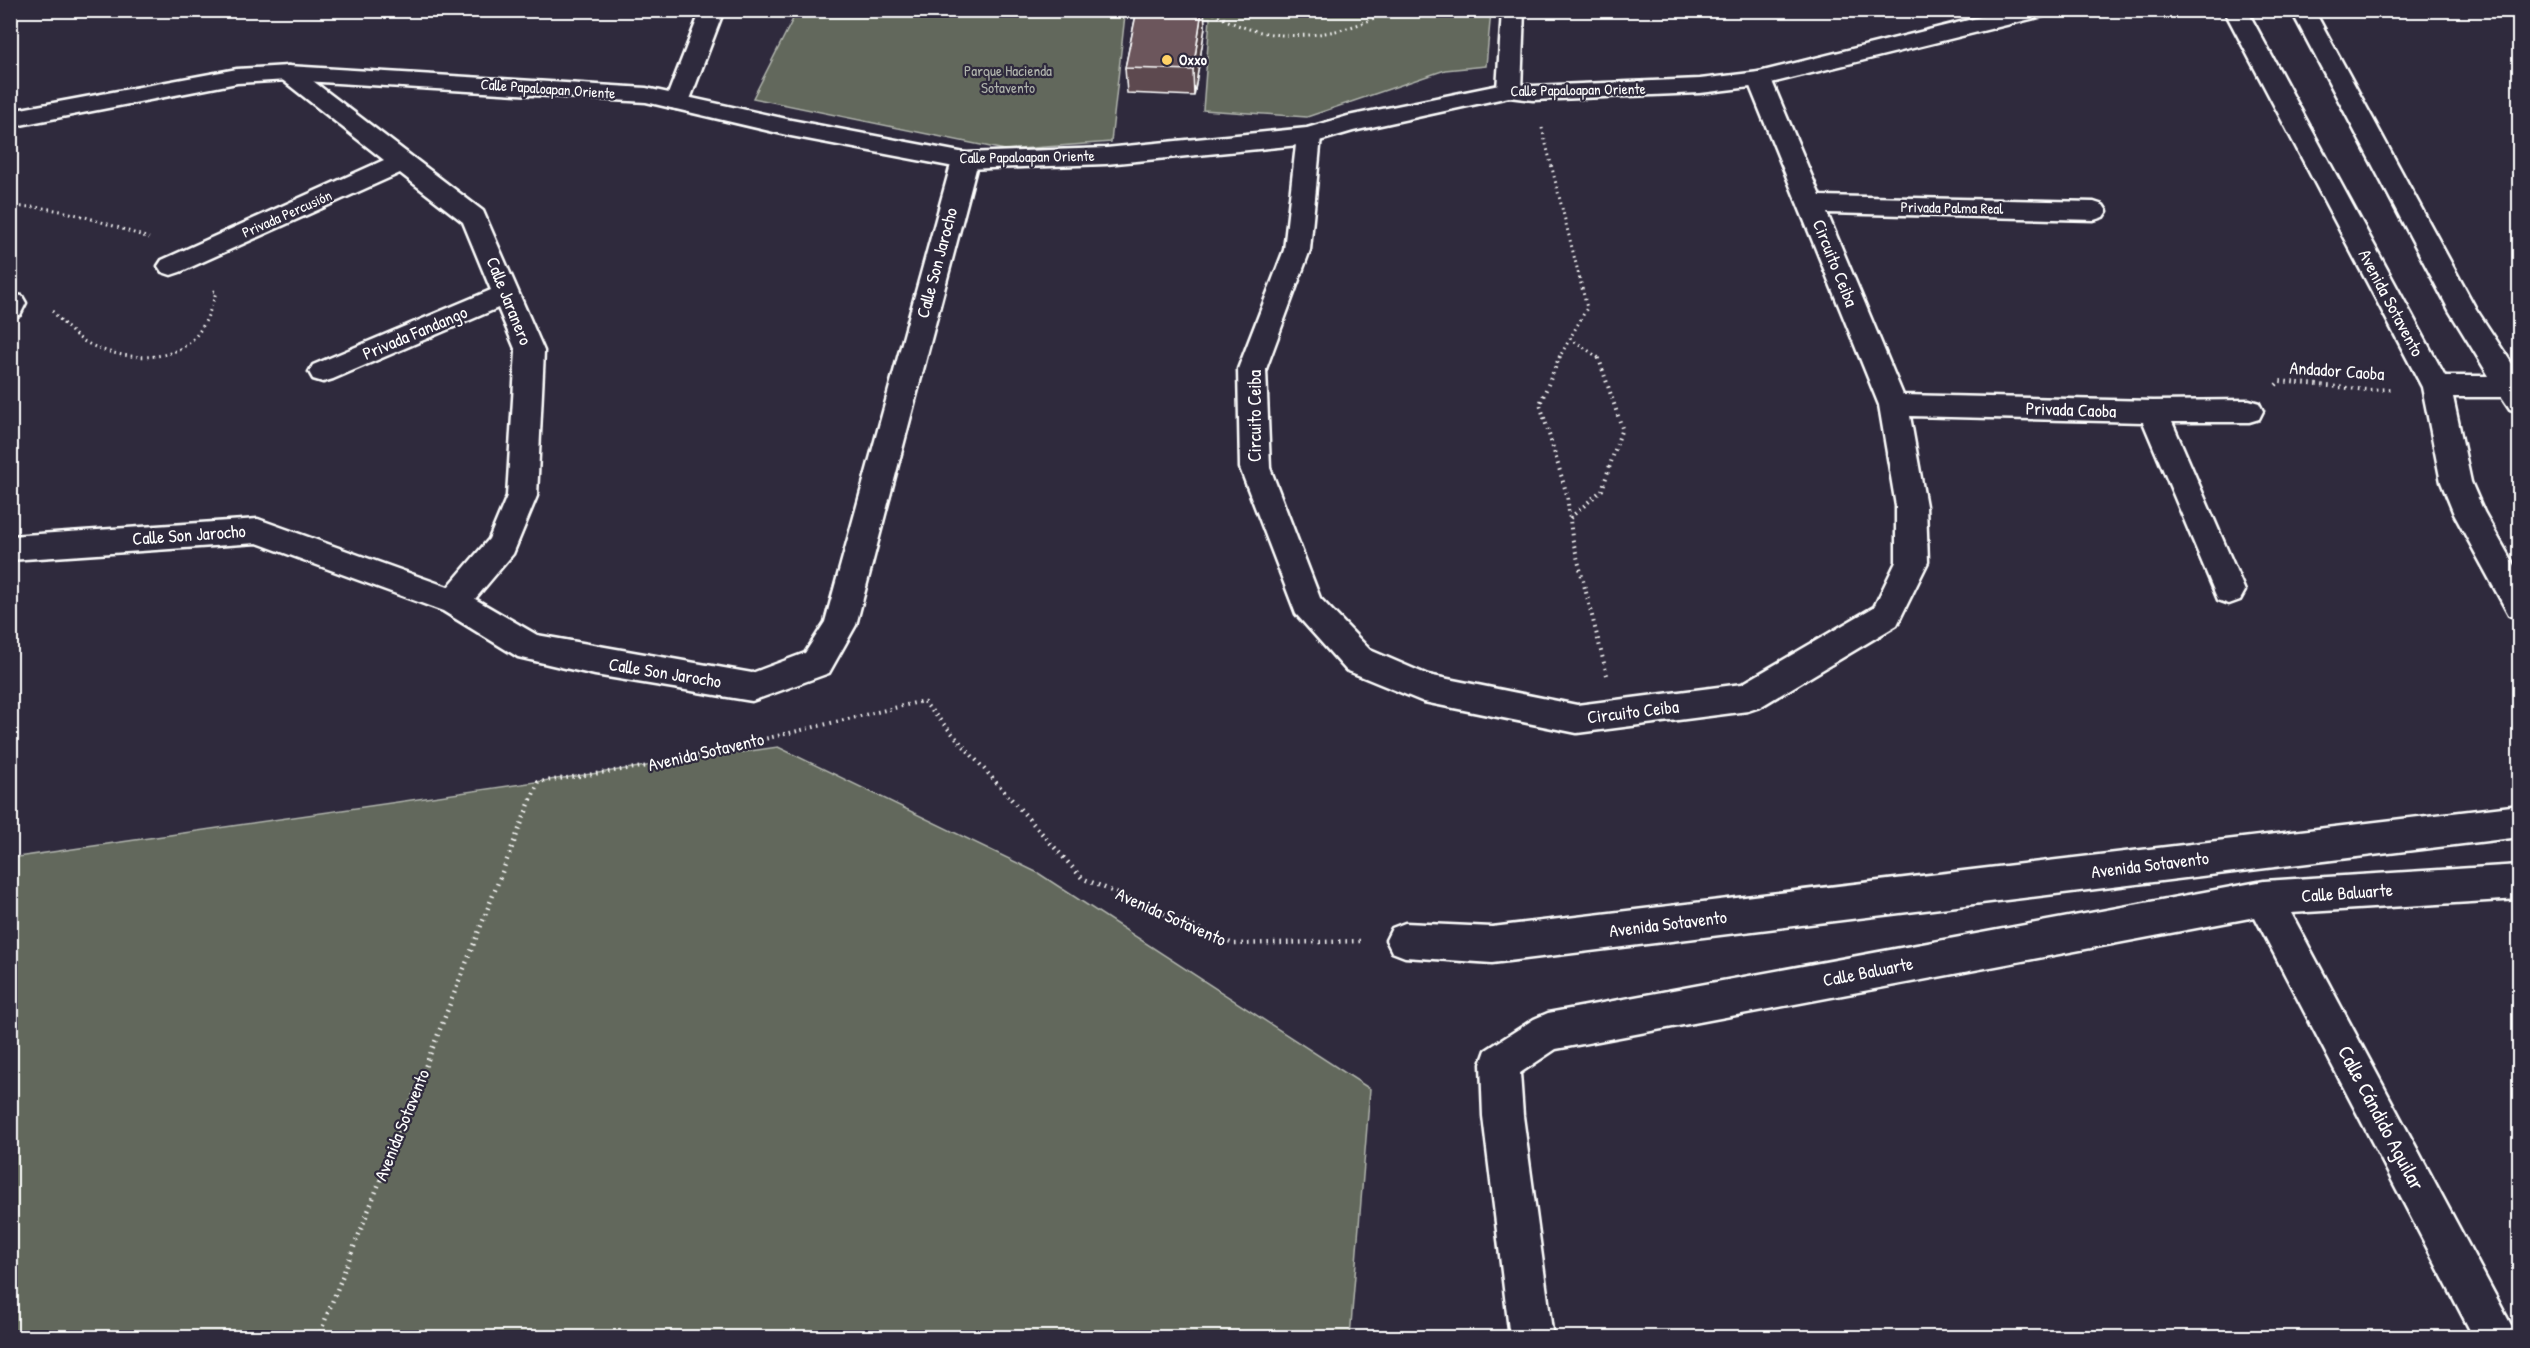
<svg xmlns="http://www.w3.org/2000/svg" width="2530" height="1348" viewBox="0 0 2530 1348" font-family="'Patrick Hand',sans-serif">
<rect width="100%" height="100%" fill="#2f2a3d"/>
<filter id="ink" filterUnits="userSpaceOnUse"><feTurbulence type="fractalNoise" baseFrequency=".0167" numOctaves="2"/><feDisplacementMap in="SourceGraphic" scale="12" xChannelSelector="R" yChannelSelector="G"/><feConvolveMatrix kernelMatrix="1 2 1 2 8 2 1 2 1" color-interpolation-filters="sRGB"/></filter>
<g filter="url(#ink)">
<g fill="#62685b" stroke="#b0b4ad" stroke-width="1.5">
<path d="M797,11h694l-5,55 -41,4 -138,47 -104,-7 7,-92 -85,-3 -14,127 -106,8 -252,-52z"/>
<path d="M778,747l260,126 332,216 -20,248h-1339v-479z"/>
</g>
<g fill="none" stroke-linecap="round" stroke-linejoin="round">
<g stroke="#fff" stroke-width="5">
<g id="street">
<path d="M701,10h23l-35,92 -3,5 -9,2 -9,-2 -3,-5z"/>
<path d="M1502,10h22l-3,80 -3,5 -9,2 -9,-2 -3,-5z"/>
<path d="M2224,10h23l198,366h44l-39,-64 -159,-302h23l162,299 44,67v36l-10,-3 -8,-12h-49l18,85 13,30 36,64v43l-11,-4 -55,-101 -13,-32 -19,-95z"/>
<path d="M288,66l8,2 187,143 61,140 -7,145 -24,58 -38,45 62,36 215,38 53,-20 20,-31 127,-461 4,-6 9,-2 9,2 4,6 -122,464 -27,48 -77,28 -157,-26 -77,-18 -75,-46 -186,-68 -247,17v-24l248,-17 190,68 41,-48 18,-43 9,-145 -18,-43 -165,71 -10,3 -10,-3 -4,-7 4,-7 178,-75 -28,-68 -63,-49 -220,99 -9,3 -9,-3 -4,-6 4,-6 222,-100 -104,-82 -4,-5 4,-5z"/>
<path d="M1759,72l8,2 4,5 49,117 274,6 9,3 4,6 -4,6 -9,3 -267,-7 76,182 250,6 96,-1 10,3 4,8 -4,8 -10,3h-77l73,169 -5,9 -11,4 -11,-4 -75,-178 -233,-6 16,90 2,56 -31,63 -137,82 -12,4 -171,22 -153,-31 -78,-32 -50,-56 -56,-146 -2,-99 46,-119 13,-114 3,-6 9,-2 9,2 3,6 -11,114 -44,119 4,99 50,130 50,52 58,25 149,30 165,-21 132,-77 22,-45v-56l-17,-101 -132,-326 4,-5z"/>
<path d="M10,294l12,2 4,7 -6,12 -10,2z"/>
<path d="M2520,805v32l-1028,126 -87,-6 -13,-5 -6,-12 6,-12 13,-5 87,4z"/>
<path d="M2520,865v34l-229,14 227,425h-44l-219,-421 -699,132 -36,24 3,43 30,222h-43l-27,-222 -2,-52 5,-14 48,-31 14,-6 716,-132z"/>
</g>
</g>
<g stroke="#fff" stroke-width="5">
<path id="secondary" d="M2009,10h41l-3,5 -288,71 -59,7 -167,7 -24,-3 -156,34 -44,13 -203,20 -141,5 -174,-33 -145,-34 -358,-22 -51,3 -227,44v-16l227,-42 51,-3 358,22 145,32 174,33 141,-5 201,-20 41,-12 161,-33 24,3 167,-7 59,-7z"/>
</g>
<g stroke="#fff" stroke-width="3" stroke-dasharray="1.5 4" stroke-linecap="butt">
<path d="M1209,10c55,37 125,31 182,0"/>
<path d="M1542,128l45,180 -28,50"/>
<path d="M10,207c49,-3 93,16 139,31"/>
<path d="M52,311c10,10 18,21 30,29 28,18 83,26 109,1 14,-13 20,-32 25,-49l-5,-2"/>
<path d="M1570,338l29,20"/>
</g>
<g stroke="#fff" stroke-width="4" stroke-dasharray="1.5 4.5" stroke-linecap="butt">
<path d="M1560,356l-20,48 27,91 5,42 35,138"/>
<path d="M2276,385l4,-4 87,9 25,-1"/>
<path d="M1570,518l32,-28 20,-62 -24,-72"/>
<path d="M531,800l7,-18 118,-17 267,-64 89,99"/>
</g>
<g stroke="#fff" stroke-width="4.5" stroke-dasharray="1.5 5" stroke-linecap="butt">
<path d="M1011,799l71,79 151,66 129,-3"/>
<path d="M318,1338l213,-539"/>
</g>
<use href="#street" fill="#2f2a3d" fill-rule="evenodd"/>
<use href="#secondary" fill="#2f2a3d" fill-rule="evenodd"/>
</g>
<path fill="#5d4a4f" stroke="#fff" stroke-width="1.5" d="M1137,10h67l1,17 -11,69 -67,-3 -2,-25z"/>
<path fill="#4c3c40" stroke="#fff" stroke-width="1.5" d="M1202,10h2l1,17 -11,69 -1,-26z"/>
<path fill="#6c565c" stroke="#fff" stroke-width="1.5" d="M1137,10h65l-9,60 -68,-2z"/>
</g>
<circle fill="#ffd166" stroke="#2f2a3d" stroke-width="2" cx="1167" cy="60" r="6"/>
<g text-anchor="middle" stroke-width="4.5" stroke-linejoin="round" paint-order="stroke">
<g font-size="15" font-weight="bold" fill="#fff" stroke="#2f2a3d" text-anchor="start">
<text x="1179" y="65">Oxxo</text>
</g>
<g font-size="15" fill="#b0b4ad" stroke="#2f2a3d">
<text x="1008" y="76">Parque Hacienda<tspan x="1008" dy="17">Sotavento</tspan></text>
</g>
<g font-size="15" fill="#fff" stroke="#2f2a3d">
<text transform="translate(548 89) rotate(4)" y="5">Calle Papaloapan Oriente</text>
<text transform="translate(1578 90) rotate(-1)" y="5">Calle Papaloapan Oriente</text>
<text transform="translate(1027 157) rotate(-1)" y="5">Calle Papaloapan Oriente</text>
<text transform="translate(1952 208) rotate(1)" y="5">Privada Palma Real</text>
<text transform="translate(287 214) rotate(-24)" y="5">Privada Percusión</text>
</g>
<g font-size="18" fill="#fff" stroke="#2f2a3d">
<text transform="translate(937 263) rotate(-75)" y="6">Calle Son Jarocho</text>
<text transform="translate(1835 263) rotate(68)" y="6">Circuito Ceiba</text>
<text transform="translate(509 301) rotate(68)" y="6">Calle Jaranero</text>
<text transform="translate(2391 303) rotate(62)" y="6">Avenida Sotavento</text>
<text transform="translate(415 333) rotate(-23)" y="6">Privada Fandango</text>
<text transform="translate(2337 371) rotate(4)" y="6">Andador Caoba</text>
<text transform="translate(2071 410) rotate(2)" y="6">Privada Caoba</text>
<text transform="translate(1255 416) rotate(-90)" y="6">Circuito Ceiba</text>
<text transform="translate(189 535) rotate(-4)" y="6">Calle Son Jarocho</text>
<text transform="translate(665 673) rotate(9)" y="6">Calle Son Jarocho</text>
<text transform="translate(1633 712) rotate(-7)" y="6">Circuito Ceiba</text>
<text transform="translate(706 752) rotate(-13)" y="6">Avenida Sotavento</text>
<text transform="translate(2150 865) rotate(-7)" y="6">Avenida Sotavento</text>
<text transform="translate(2347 893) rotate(-4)" y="6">Calle Baluarte</text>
<text transform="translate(1171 917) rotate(24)" y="6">Avenida Sotavento</text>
<text transform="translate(1668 924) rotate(-7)" y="6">Avenida Sotavento</text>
<text transform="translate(1868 972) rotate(-11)" y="6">Calle Baluarte</text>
<text transform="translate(402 1125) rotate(-68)" y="6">Avenida Sotavento</text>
</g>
<g font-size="21" fill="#fff" stroke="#2f2a3d">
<text transform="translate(2381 1118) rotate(62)" y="7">Calle Cándido Aguilar</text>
</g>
</g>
<rect width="2530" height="1348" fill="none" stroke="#2f2a3d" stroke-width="36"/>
<rect x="18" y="18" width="2494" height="1312" fill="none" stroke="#fff" stroke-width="2" filter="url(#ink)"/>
</svg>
